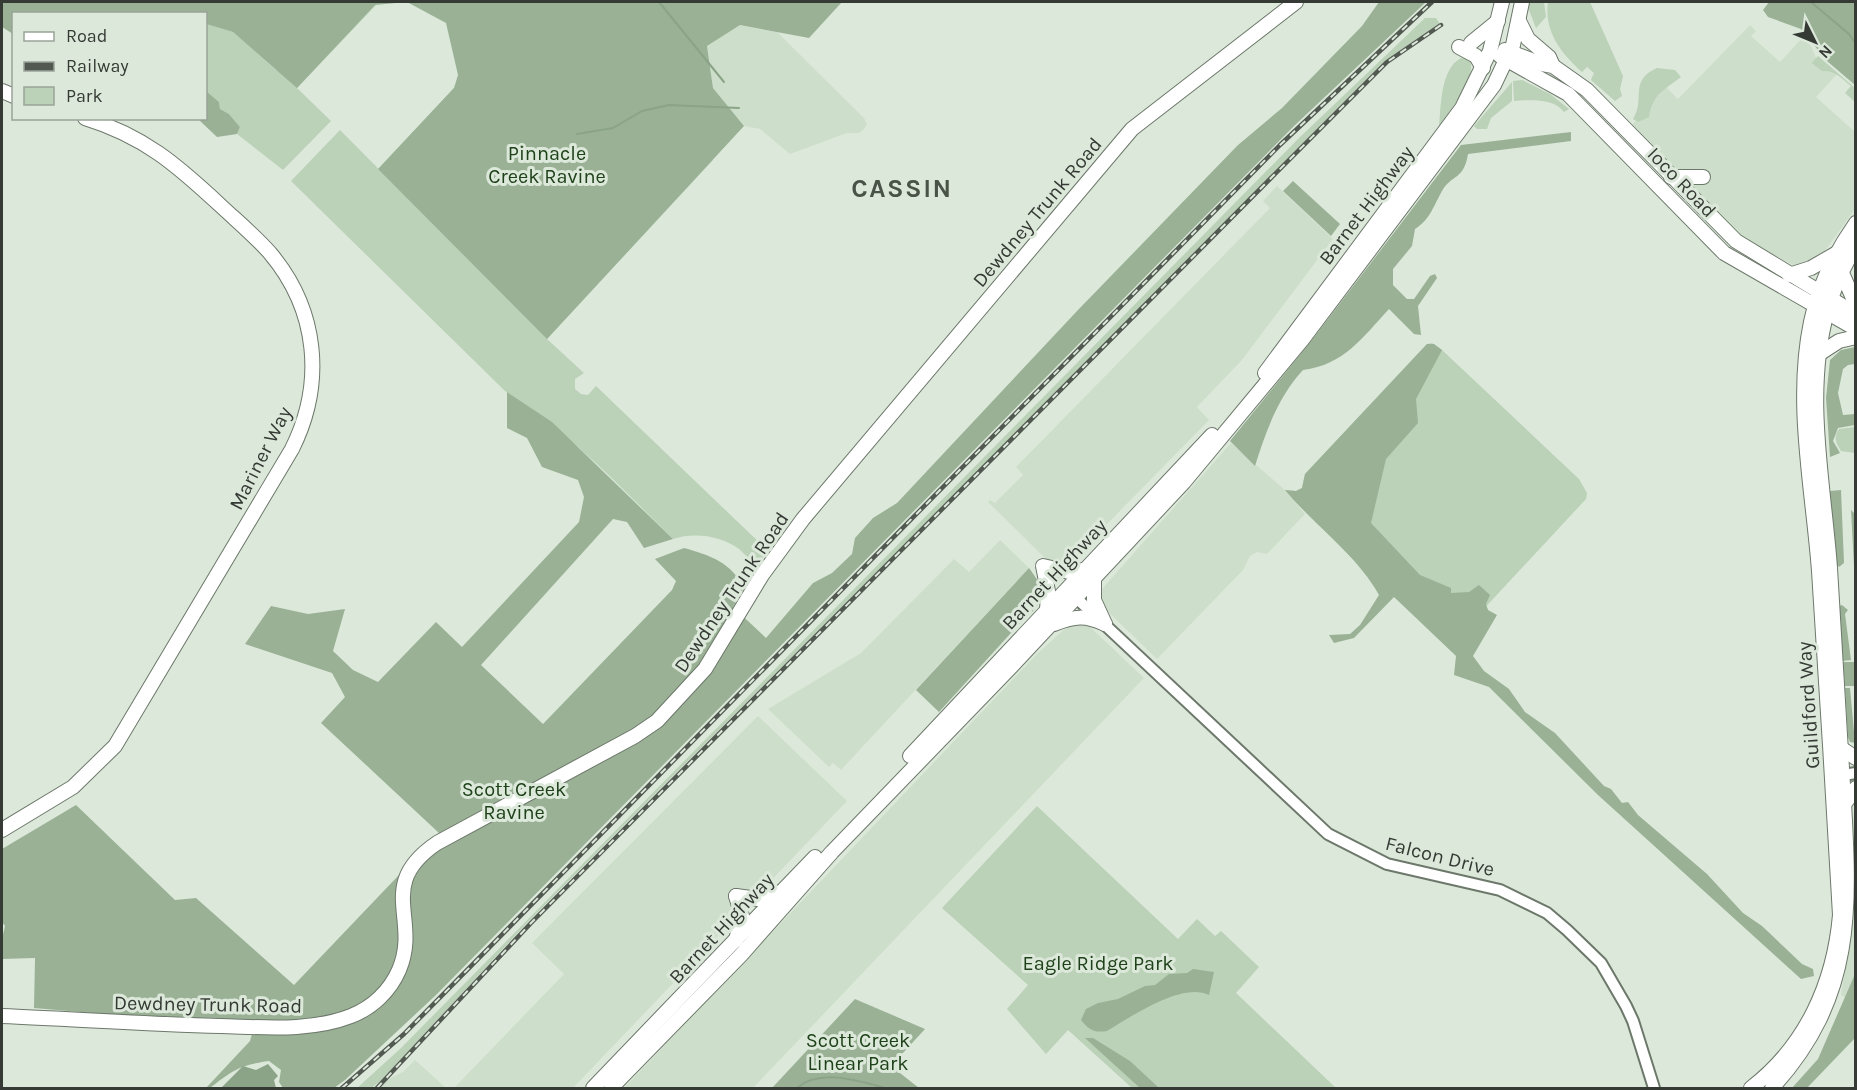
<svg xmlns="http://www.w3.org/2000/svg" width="1857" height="1090" viewBox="0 0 1857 1090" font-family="Karla,sans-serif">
<rect width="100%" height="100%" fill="#dce9da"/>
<g fill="#cddfca">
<path d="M740,25l37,7 87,86 3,6 -3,5 -5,4h-12l-57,21 -30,-25 -16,-3 -31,-38 -6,-42z"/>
<path d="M1750,25l6,6 -5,5 29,26 22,-24 9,8 11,25 8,-1 7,4 -21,23 39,35v77l-33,46 -8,6 -19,5 -56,-30 -107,-111 34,-38 12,12z"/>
<path d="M1277,186l56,53 -91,121 -45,47 12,13 -140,143h-19l-62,-61 2,-2 5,3 28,-28 -7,-8 254,-259 -7,-7z"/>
<path d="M1231,443l54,47 20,24 -38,40 -10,-2 -7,4 -7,14 -86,89 -56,-54 1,-16z"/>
<path d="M1000,540l29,28 -188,202 -8,-7 -4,4 -61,-58 93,-56 93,-94 15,13z"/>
<path d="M1069,625h19l56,53 -391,410h-129l413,-434z"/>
<path d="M758,716l89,85 -274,287h-119l110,-114 -32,-31z"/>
<path d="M1855,803v202l-14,-10 13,-84 -1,-90z"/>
<path d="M415,1060l31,28h-75l32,-16z"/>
</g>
<g fill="#bbd1b8">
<path d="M379,2l-82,86 34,33 -48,49 -46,-36 3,-7 -11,-13 -9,-5 -1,-7 -13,-11v-67l27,8 43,38z"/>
<path d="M1529,2h15l2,15 -10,11 -7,-18z"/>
<path d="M1548,2h42l33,74 -3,13 2,7 -7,5 -24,-21 3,-7 -7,-6 -5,5c-21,-19 -38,-40 -34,-70z"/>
<path d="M1425,18h11l4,6 -44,30 -45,42 -372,375 -335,334 -118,119 -144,156 -11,8h-14l43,-39 899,-911z"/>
<path d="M1818,56l37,32v14l-10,-9 6,-7c-10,-8 -16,-16 -29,-15l-10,-8z"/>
<path d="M482,58l231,102 -166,179 37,34 -9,6v10l6,5 7,1 8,-9 171,164 -8,13c-10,-1 -13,-8 -20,-14 -18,-13 -44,-17 -66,-10 -54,-54 -103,-106 -168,-148l-214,-210 49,-51 146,147 -105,-111z"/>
<path d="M1461,58l9,1c7,21 -20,50 -31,68 2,-19 1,-58 22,-69z"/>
<path d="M1657,68l18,2 6,7c-16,12 -29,18 -32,40l-11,5 -5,-3c13,-20 -5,-38 24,-51z"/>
<path d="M1522,80l28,14 19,15 -5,3c-10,-14 -34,-12 -50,-11l-1,-20z"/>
<path d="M1512,82v19l-21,17 -4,11h-10l-3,-3z"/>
<path d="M1432,343l10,7 137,129 8,14 -1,6 -134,144 -86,-68c-23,-31 -56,-55 -81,-85l11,1 6,-3 3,-14 122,-130z"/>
<path d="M1855,427v26l-14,-2c-5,-8 -8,-14 -2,-22z"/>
<path d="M1037,806l141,133 19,-20 18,17 6,-5 38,36 -23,26 100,95h-204l-64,-58 -22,24 -39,-45 21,-24 -86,-77z"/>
</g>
<g fill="#9ab196">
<path d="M2,2h840l-33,36 -69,-13 -33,21 6,42 31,38 -197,213 -169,-170 76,-81 4,-13 -12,-52 -39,-21 -32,3 -78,83 -64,-56 -27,-8v-10h-192l-1,20 -11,-7z"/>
<path d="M1379,2h47l-132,124 -858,869 -91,85 -11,8h-51l-4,-6 2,-12 -12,-9c-29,4 -36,9 -59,27h-4l44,-47 4,-14 -220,-19 1,-50 -33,1v-20l3,-13 -3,-4v-73l74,-44 99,95 21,-2 98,87 145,-152 -118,-110 24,-26 -13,-24 -87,-29 26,-38 37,8 37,-5 -12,42 20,19 25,12 58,-60 26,25 117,-125 5,-25 -6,-17 -36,-13 -15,-29 -20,-10v-36l45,30 121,117 -29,9 -17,-26 -14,-3 -132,146 62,59 129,-134 4,-9 -21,-22 29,-11c26,7 48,15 60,40l-11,19 33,31 47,-55 19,-10 20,-19 3,-16 18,-20 24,-15 181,-193 160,-165 44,-37 80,-82z"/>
<path d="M1769,2h86v83l-28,-24 -26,-32 -33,-12 -5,-7z"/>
<path d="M206,91l13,11 1,7 9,5 11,13 -3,7 -20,3 -19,-18 8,-1z"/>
<path d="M1571,132v9l-103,13c-4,26 -16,20 -26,37 -8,14 -12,29 -27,38l-3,17 -19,23v16l14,14h7l16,-23 5,-2 2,4 -19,28 3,29 -7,-1 -25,-25c-26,28 -45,56 -86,61 -25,27 -37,61 -48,96l-25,-25 82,-101 149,-195z"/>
<path d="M1293,181l47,43 -9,12 -48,-45z"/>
<path d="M1427,344h7l8,6 -26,49 2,24 -32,36 -15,64 49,52 31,13v5l18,-1 10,-7 11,10 -4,9 2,6 9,5 -24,41 11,15 25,18 16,23 30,21 49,53 7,3 11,14 6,-1 10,13 69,59 36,39 19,13 40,38 11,5 1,7 -13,3 -203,-184 -109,-108 -35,-12 2,-19 -62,-59 -40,41 -20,5 -5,-8 21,-1 10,-9 19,-30c-22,-40 -64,-69 -94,-105l11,1 6,-3 3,-14z"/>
<path d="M1855,347v17l-7,1 -5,4 -5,24 5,22 12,-1v11l-17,3 -5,13 7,12 -10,4 -4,-59 4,-38 11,-10z"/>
<path d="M1841,490l3,73 -5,4 -4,-5 -5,-71z"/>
<path d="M1851,510l4,4v71z"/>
<path d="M1029,568c19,25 16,34 -8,54l-82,90 -23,-22z"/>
<path d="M1842,605l6,5 -3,4 6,46 -9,1 -3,-55z"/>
<path d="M1843,662h11l1,24h-10z"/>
<path d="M1845,688h5l5,55 -5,-1 -2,-5z"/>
<path d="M1193,969l21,3 -5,23c-27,-14 -80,23 -102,36 -13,2 -18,-1 -26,-11l5,-11 12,-6 20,-4 27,-13 10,-1 14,-11 18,-1z"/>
<path d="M1855,974v64l-48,50h-15l26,-29z"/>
<path d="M855,999l70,30 -34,37 28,22h-147z"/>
<path d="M1085,1038h8l37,23 29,27h-19z"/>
</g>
<path fill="#8ba387" d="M268,1064l10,12 -4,4 2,8h-55l22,-22 13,4z"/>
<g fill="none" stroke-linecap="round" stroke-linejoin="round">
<g stroke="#8ba387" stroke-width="2">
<path d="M659,2l65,80"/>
<path d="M1811,2l38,32 7,10"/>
<path d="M577,134l36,-6 29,-17 27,-6 70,3"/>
<path d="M797,1088c23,-20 62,-7 88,0"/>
</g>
<g stroke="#6c786a" stroke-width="14">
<g id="minor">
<path d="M1071,593l257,241 59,30 113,26 47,23 20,17 34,33 25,43 7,15 21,67"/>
<path d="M1836,776l20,-3"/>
</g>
</g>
<g stroke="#6c786a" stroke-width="16">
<g id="major">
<path d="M1519,21l9,18 21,18 4,9"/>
<path d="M1471,43l27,-22"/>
<path d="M1459,47l17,9 7,12"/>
<path d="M1505,50l37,14 11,2 34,24 149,151 120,73"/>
<path d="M1500,56l68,38 156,159 132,76"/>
<path d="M2,91l12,5"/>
<path d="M1671,177h32"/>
<path d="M1842,273l14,32"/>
<path d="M1789,275l22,-7 26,-15"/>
<path d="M1819,354l20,-13 17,-4"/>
<path d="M1265,373l197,-265 28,-57 12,-49"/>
<path d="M1094,579v21l11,24"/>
<path d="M1047,611l1,-20 -5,-25 26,6 15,-2"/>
<path d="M1054,624c21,-8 31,-9 51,0"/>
<path d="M1842,749l14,9"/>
<path d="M910,756l302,-321"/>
<path d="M1845,803l11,-15"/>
<path d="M2,830l71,-43 42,-41 177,-297c33,-66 26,-139 -22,-196 -15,-17 -33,-32 -49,-47 -44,-41 -77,-70 -136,-88"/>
<path d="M736,896l22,3 23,-7"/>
<path d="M736,896l6,20 -6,24"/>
<path d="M2,1016c72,3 145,8 218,10 43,1 90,6 131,-10 21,-8 39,-25 48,-46 22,-51 -24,-85 38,-127l198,-107 22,-15 48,-52 57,-94 41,-56 329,-390 164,-127"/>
<path d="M593,1088l222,-231"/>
<path d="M611,1088l130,-133 91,-103 178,-184 174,-186 118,-142 192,-255 19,-40 9,-43"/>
<path d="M1751,1088c55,-42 83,-105 89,-173 -7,-115 -13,-229 -21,-344 -6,-81 -25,-168 -8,-249 7,-35 24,-69 45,-99"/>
<path d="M1772,1088c85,-93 78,-182 71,-303 -4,-72 -8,-144 -13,-217 -6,-84 -26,-173 -3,-256 6,-23 17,-46 29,-67"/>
</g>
</g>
<use href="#minor" stroke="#fff" stroke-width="10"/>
<use href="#major" stroke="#fff" stroke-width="14"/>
<g stroke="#525951" stroke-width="4.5">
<g id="rail">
<path d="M342,1088l62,-54 876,-889 152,-143"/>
<path d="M377,1088l154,-165 744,-749 112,-112 54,-37"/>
</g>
</g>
<use href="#rail" stroke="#dce9da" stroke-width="2" stroke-dasharray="7" stroke-linecap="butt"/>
</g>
<g text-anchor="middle" stroke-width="6" stroke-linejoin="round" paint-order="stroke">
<g font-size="20" fill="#1e4119" stroke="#dce9da">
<text x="547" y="160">Pinnacle<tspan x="547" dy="23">Creek Ravine</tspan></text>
<text x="514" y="796">Scott Creek<tspan x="514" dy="23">Ravine</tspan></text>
<text x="1098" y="970">Eagle Ridge Park</text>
<text x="858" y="1047">Scott Creek<tspan x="858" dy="23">Linear Park</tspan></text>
</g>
<g font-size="20" fill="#353a34" stroke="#dce9da">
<text transform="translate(1682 182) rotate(46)" y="7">Ioco Road</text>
<text transform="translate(1366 205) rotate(-53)" y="7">Barnet Highway</text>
<text transform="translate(1037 212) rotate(-50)" y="7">Dewdney Trunk Road</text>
<text transform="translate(260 458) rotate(-63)" y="7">Mariner Way</text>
<text transform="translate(1054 574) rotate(-47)" y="7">Barnet Highway</text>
<text transform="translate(731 592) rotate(-56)" y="7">Dewdney Trunk Road</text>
<text transform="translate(1808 705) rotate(-94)" y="7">Guildford Way</text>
<text transform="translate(1440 856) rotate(14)" y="7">Falcon Drive</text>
<text transform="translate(721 928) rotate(-47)" y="7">Barnet Highway</text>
<text transform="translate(208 1004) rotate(1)" y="7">Dewdney Trunk Road</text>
</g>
<g font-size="26" font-weight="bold" letter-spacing="1.5" fill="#495347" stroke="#dce9da">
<text x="902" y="197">CASSIN</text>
</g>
</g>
<rect width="1857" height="1090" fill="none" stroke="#353a34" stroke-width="6"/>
<rect x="12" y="12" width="195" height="108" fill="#dce9da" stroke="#99a398" stroke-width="1.5"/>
<rect x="24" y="32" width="30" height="9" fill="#ffffff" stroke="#99a398" stroke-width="1.5"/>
<text x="66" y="42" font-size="18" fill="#353a34">Road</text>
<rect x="24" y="62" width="30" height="9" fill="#525951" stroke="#99a398" stroke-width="1.5"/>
<text x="66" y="72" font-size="18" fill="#353a34">Railway</text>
<rect x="24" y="87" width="30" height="18" fill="#bbd1b8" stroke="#99a398" stroke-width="1.5"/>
<text x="66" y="102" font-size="18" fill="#353a34">Park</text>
<g transform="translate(1815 42) rotate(133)" stroke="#dce9da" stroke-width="4.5" paint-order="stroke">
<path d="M0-4.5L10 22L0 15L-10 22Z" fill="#353a34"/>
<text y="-9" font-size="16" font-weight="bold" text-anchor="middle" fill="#353a34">N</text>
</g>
</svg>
